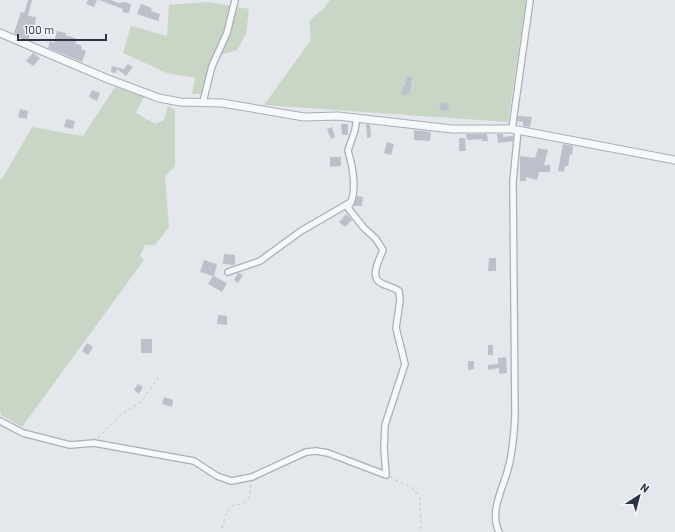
<svg xmlns="http://www.w3.org/2000/svg" width="675" height="532" viewBox="0 0 675 532" font-family="Barlow,sans-serif">
<rect width="100%" height="100%" fill="#e4e7ec"/>
<g fill="#c9d6c5">
<path d="M330,0h196l-18,122 -244,-17 47,-65 -2,-19 15,-13z"/>
<path d="M209,2l40,7 -3,25 -9,16 -24,7 -12,37h-9l3,-16 -28,-5 -44,-20 8,-27 36,10 2,-31z"/>
<path d="M115,87l29,9 -8,17 19,11 9,-4 4,-14 7,4v56l-10,10 4,51 -14,18h-10l-5,11 4,4 -122,167 -21,-12 -1,-5v-231h2l30,-52 51,9z"/>
</g>
<g fill="#bbc0ca">
<path d="M28,0h4l-4,16 8,1 -1,7 -7,16 -14,-7 7,-21 3,1z"/>
<path d="M88,0h9l-3,7 -8,-3z"/>
<path d="M99,0h12l7,3 7,-1 6,2 -2,9h-2l-5,-1 1,-3z"/>
<path d="M141,4l11,4 -1,3 9,3 -2,7 -21,-7z"/>
<path d="M57,31l9,2 -1,2 12,4 -2,4 7,3 -1,3 5,2 -4,11 -34,-14 2,-7 4,2z"/>
<path d="M33,53l7,5 -7,8 -7,-5z"/>
<path d="M128,64l5,3 -7,9 -9,-7 -1,4 -5,-1 1,-6 12,3z"/>
<path d="M406,77h6l-2,16h-3v3l-6,-2 2,-8h2z"/>
<path d="M92,90l8,3 -3,8 -8,-4z"/>
<path d="M447,102l2,8 -8,1 -2,-7z"/>
<path d="M20,109l8,2 -1,8 -9,-2z"/>
<path d="M518,116l14,1 -2,10 -7,-1v-4l-6,-1z"/>
<path d="M66,119l9,2 -2,8 -9,-2z"/>
<path d="M341,124h7v11h-6z"/>
<path d="M366,124l4,1 1,12 -4,1z"/>
<path d="M332,127l3,10 -4,2 -4,-10z"/>
<path d="M414,130l17,2 -1,9 -16,-1z"/>
<path d="M466,134h21l1,7h-7l2,-2 -16,1z"/>
<path d="M497,134h6v3l10,-1v5l-15,2z"/>
<path d="M459,138h6l1,13h-7z"/>
<path d="M387,142l7,2 -3,11 -7,-2z"/>
<path d="M563,144l10,2 -1,9 -2,-1 -2,12h-3l-1,6 -6,-1z"/>
<path d="M538,148l10,2 -4,15h6v7h-11l-2,8 -11,-3v4h-6v-25l15,2z"/>
<path d="M330,157h11v9l-11,1z"/>
<path d="M357,196l6,1 -1,9h-8z"/>
<path d="M346,214l6,6 -7,7 -6,-5z"/>
<path d="M224,254l11,1v10l-12,-1z"/>
<path d="M489,258h7v13h-8z"/>
<path d="M204,260l13,4 -3,12 13,7 -5,9 -14,-8 5,-8 -13,-4z"/>
<path d="M238,273l5,2 -5,8 -4,-3z"/>
<path d="M218,315l9,1v9l-10,-1z"/>
<rect x="141" y="339" width="11" height="14"/>
<path d="M87,343l6,4 -5,8 -6,-4z"/>
<rect x="488" y="345" width="5" height="10"/>
<path d="M506,357l1,16 -8,1v-6l-11,2v-5l10,-1v-6z"/>
<path d="M468,361h6v8l-6,1z"/>
<path d="M138,384l5,3 -4,7 -5,-4z"/>
<path d="M164,397l9,3 -1,7 -10,-3z"/>
</g>
<g fill="none" stroke-linecap="round" stroke-linejoin="round">
<g stroke="#a9aeb7" stroke-width="8">
<g id="minor">
<path d="M203,102l9,-36 15,-33 8,-33"/>
<path d="M512,129l18,-129"/>
<path d="M228,272l32,-11 41,-30 50,-29"/>
<path d="M0,421l23,12 47,12 24,-2 100,18 23,15 14,5 21,-4 54,-25 10,-1 12,2 58,22 -2,-27 1,-23 20,-61 -9,-36 4,-28 -1,-9c-7,-5 -11,-4 -18,-8 -12,-6 -1,-25 2,-33l-7,-11 -12,-11 -16,-20c10,-14 5,-41 0,-57 3,-12 9,-20 8,-32"/>
<path d="M499,532c-10,-21 4,-43 9,-63 5,-17 6,-36 7,-53l-2,-235 5,-51"/>
</g>
</g>
<g stroke="#a9aeb7" stroke-width="9">
<path id="tertiary" d="M0,33l108,46 51,19 21,4 42,1 82,14 34,-1 114,13h60l163,31"/>
</g>
<g stroke="#c2c5cb" stroke-width="1" stroke-dasharray="3 3" stroke-linecap="butt">
<path d="M98,438l21,-22 23,-15 18,-26"/>
<path d="M390,477l24,12 6,9 1,34"/>
<path d="M222,528c2,-6 4,-17 9,-21 2,-3 6,-2 9,-3 10,-2 10,-11 11,-20"/>
</g>
<use href="#minor" stroke="#f7f8fa" stroke-width="5.5"/>
<use href="#tertiary" stroke="#f7f8fa" stroke-width="7"/>
</g>
<g transform="translate(639 496) rotate(36)" stroke="#f4f6f9" stroke-width="3" paint-order="stroke">
<path d="M0-3L7 15L0 10L-7 15Z" fill="#2b3445"/>
<text y="-6" font-size="11" font-weight="bold" text-anchor="middle" fill="#2b3445">N</text>
</g>
<path d="M18 34v6h88v-6" fill="none" stroke="#2b3445" stroke-width="2"/>
<text x="24" y="34" font-size="12" fill="#2b3445" stroke="#f4f6f9" stroke-width="3" paint-order="stroke">100 m</text>
</svg>
